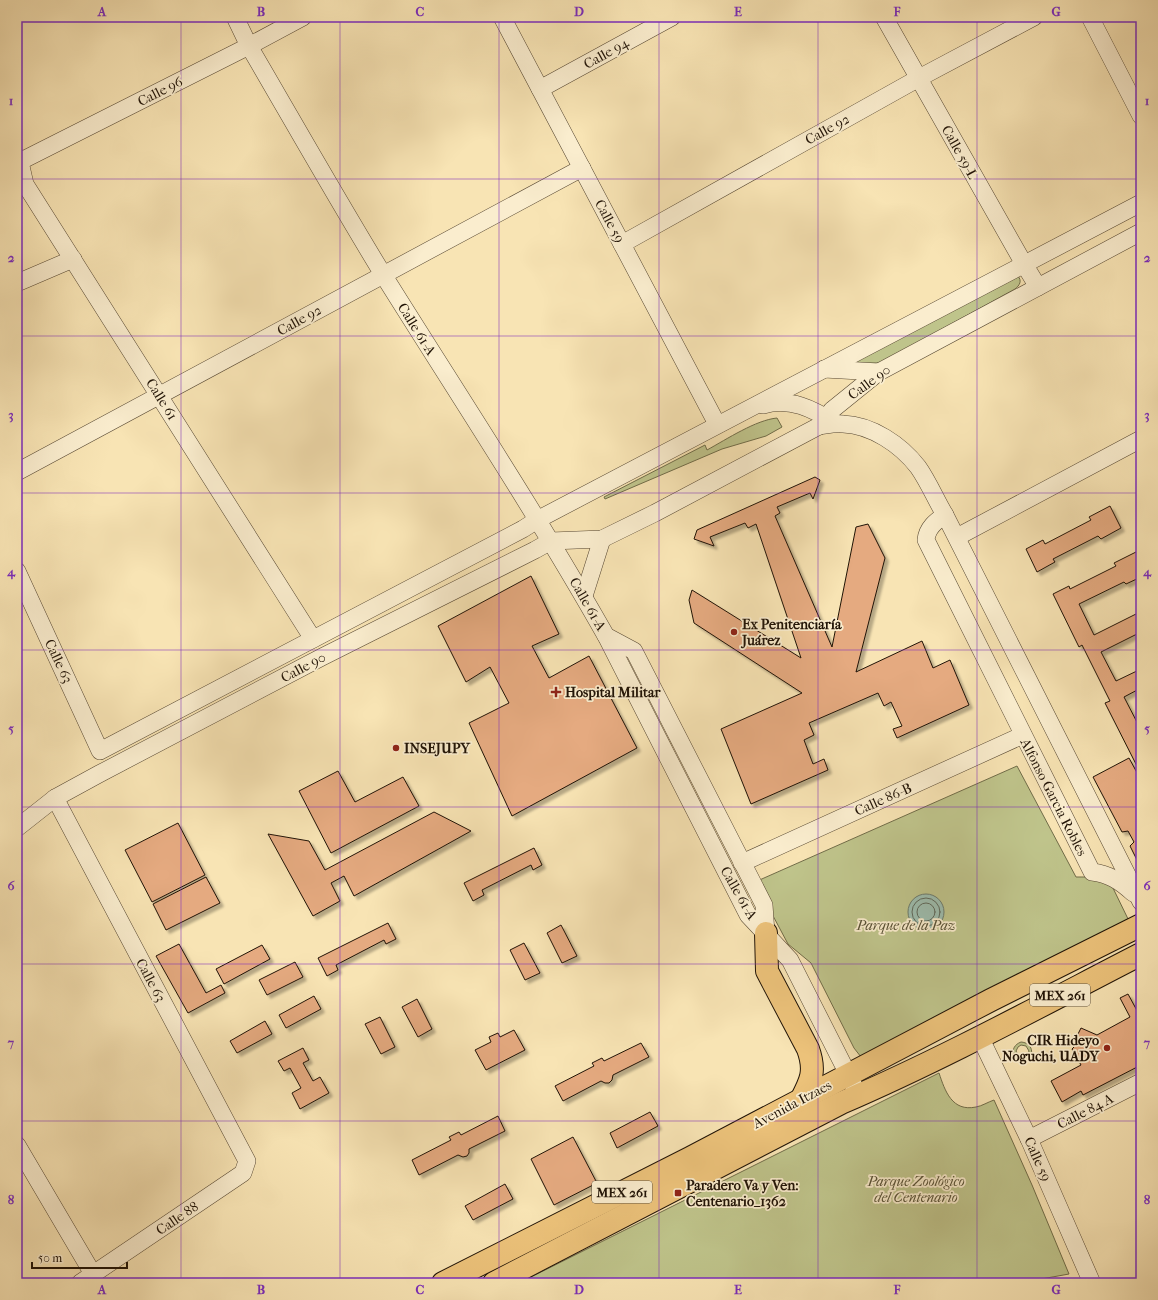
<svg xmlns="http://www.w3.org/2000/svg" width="1158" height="1300" viewBox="0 0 1158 1300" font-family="'IM FELL French Canon',serif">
<defs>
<filter id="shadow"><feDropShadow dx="3.5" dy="3.5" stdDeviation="1" flood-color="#0004"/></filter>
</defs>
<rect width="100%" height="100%" fill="#f8e4b4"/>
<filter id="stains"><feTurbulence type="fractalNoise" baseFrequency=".005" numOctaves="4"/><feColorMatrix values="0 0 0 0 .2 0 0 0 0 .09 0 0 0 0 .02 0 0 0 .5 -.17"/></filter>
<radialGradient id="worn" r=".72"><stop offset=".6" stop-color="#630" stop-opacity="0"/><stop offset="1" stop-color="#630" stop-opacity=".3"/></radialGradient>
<g fill="#bfc48b" stroke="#706c48" fill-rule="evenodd">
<path d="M1018,276c4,5 2,9 -3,13l-135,74 -28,1 34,-21z"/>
<path d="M777,418l5,9 -16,9 -44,13 -117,50 -1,-2 101,-52 2,5c20,-11 49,-30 70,-32z"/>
<path d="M1017,766l59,111h25l11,9 18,37 -269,134 -7,-9 -43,-85 -23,-19 -33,-62z"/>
<path d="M1021,1042c12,1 14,13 5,19 -14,1 -18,-14 -5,-19zM1021,1045l5,1 3,5 -1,3 -5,3 -5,-2 -2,-4 2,-4z"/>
<path d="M939,1073c6,18 13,39 37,34 6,-1 12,-5 18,-7l38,85 37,89 -50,9h-500z"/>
</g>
<circle fill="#9dbeb0" stroke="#6b7a6c" cx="926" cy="912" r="18"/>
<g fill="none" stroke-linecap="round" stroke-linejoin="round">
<g stroke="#5e685b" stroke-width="1">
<circle cx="926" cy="912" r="14"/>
<circle cx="926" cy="912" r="9"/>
</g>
</g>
<g fill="#e5aa80" stroke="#201306" filter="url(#shadow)">
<path d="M815,477l5,3 -7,19 -3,-6 -33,14 3,6 -5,3 57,131 24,-120 12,-3 17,34 -29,114 66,-31 11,27 17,-8 19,45 -72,33 -4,-9 9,-3 -11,-24 -7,4 -6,-13 -69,30 5,12 -10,5 9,24 11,-5 4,11 -77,34 -30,-75 81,-36 -108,-70 -5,-23 3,-10 109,68 -45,-134 -8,4 -3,-5 -35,14 4,9 -20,-7 3,-9z"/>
<path d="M1110,506l11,22 -20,11 -3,-3 -45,23 2,3 -18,10 -11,-23 17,-9 2,4 46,-24 -2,-3z"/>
<path d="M1136,552l5,9v16l-15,7 -2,-2 -45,22 15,31 44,-22 -1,-3 4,-3v25l-40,20 15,29 25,-12v19l-17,9 16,31 1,-1v47l-36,-71 5,-2 -28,-56 -3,2 -26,-53 16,-8 1,3 46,-23 -2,-3z"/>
<path d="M531,576l28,58 -27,12 17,32 40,-22 48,92 -125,68 -43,-93 40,-20 -19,-36 -24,15 -28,-56z"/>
<path d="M1129,758l12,22 -1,86 -10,-20 4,-4 -6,-11 -6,1 -29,-55z"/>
<path d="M338,771l17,31 48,-25 16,29 -88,47 -32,-62z"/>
<path d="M434,812l37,19 -117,65 -10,-20 -13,7 9,18 -27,15 -45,-82 41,7 16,29z"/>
<path d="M178,823l27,52 -53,27 -27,-52z"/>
<path d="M534,848l8,17 -9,5 -2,-5 -49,25 2,5 -11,6 -9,-18z"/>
<path d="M206,877l14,26 -54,27 -13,-26z"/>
<path d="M388,923l8,16 -10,5 -2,-4 -48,25 2,5 -11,6 -9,-18z"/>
<path d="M561,925l16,31 -15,7 -15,-30z"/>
<path d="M524,943l16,30 -15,7 -15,-30z"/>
<path d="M179,944l27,49 15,-8 4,8 -37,20 -32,-57z"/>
<path d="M262,945l8,14 -46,25 -8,-15z"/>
<path d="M295,962l8,15 -36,18 -8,-15z"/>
<path d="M1128,994l13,24v47l-58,30 -2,-4 -19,11 -11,-21 30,-16 -9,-16 6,-6v-9l3,-6 16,7 33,-18 -10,-19z"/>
<path d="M314,996l7,13 -35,19 -7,-13z"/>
<path d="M417,999l15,30 -14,8 -16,-30z"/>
<path d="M380,1017l15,30 -14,7 -16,-30z"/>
<path d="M265,1021l7,13 -35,19 -7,-12z"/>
<path d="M514,1030l11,20 -39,20 -11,-20 16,-8 -2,-5 9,-4 2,4z"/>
<path d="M641,1043l8,14 -36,18 -1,5 -3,3h-4l-4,-2 -38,20 -8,-15 39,-20 -2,-3 10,-5 2,3z"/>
<path d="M303,1048l6,12 -6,3 10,18 7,-4 9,16 -29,16 -8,-16 9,-5 -11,-20 -6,3 -6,-10z"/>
<path d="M650,1112l8,14 -41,22 -7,-15z"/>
<path d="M498,1116l7,15 -36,18v4l-2,3 -4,1 -5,-2 -39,20 -7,-15 39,-20 -2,-3 10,-5 2,3z"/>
<path d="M573,1137l24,46 -43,22 -23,-46z"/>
<path d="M505,1184l8,15 -40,21 -8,-14z"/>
</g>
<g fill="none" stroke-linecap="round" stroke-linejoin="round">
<g stroke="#564732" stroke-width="18">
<g id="minor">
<path d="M235,17l14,29c45,77 89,155 135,230 75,120 153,238 222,360l142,279 42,45 64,126"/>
<path d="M502,17l215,407"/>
<path d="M884,17l140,247 14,23"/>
<path d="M1090,17l51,99"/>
<path d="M540,89l132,-72"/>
<path d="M17,157l3,5 5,22 288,455"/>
<path d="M17,163l232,-117 54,-29"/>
<path d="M622,244l297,-166 115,-61"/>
<path d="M17,283l56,-24"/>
<path d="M824,369l55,3"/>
<path d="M763,405c27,-8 50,4 72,18"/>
<path d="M819,426c8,-1 16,-3 24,-2 29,1 58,21 75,43 10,14 18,33 27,48l196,387"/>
<path d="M17,472l565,-304"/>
<path d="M945,515c-9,6 -18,13 -19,25l166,332c17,2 28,9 41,21"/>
<path d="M957,537l184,-98"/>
<path d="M17,571l83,180 423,-222 14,-9c201,-106 402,-212 604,-317"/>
<path d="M584,596l18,-57"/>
<path d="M606,636l28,15 130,254 2,28"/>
<path d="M55,798l192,363 -4,12 -163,110"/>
<path d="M17,828l38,-30 44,-24 223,-117 213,-107 16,-9 51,-2 53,-26 164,-87 13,-16 47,-38 262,-140"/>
<path d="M742,863l281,-128"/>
<path d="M980,1037l49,102 63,144"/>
<path d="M1029,1139l112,-57"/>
<path d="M17,1145l76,129"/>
</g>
</g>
<g stroke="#201306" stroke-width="24">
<g id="major">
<path d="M766,933l1,38 41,78c8,22 3,32 -7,51"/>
<path d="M443,1283l247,-125 301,-158 150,-75"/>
<path d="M494,1283l347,-180c102,-44 201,-98 300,-149"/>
</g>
</g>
<use href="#minor" stroke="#faedce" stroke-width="17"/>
<use href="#major" stroke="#ecc27a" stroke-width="22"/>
</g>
<path fill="none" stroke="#7b2cbf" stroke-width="1" stroke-opacity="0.55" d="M181,17v1266M340,17v1266M499,17v1266M659,17v1266M818,17v1266M977,17v1266M17,179h1124M17,336h1124M17,493h1124M17,650h1124M17,807h1124M17,964h1124M17,1121h1124"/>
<g fill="#8f2418" stroke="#faedce" stroke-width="1.5">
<circle cx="734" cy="632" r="4"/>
<path d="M554 686h4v4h4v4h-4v4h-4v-4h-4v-4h4z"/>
<circle cx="396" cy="748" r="4"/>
<circle cx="1107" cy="1048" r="4"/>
<rect x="674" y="1189" width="8" height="8" rx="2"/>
</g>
<g text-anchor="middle" stroke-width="3.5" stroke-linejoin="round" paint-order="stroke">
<g fill="#faedce" stroke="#615442" stroke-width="1">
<rect x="1030" y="984" width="60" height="22" rx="3"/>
<rect x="592" y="1181" width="60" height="22" rx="3"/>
</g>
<g font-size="13" font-weight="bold" fill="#201306">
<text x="1060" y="1000">MEX 261</text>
<text x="622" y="1197">MEX 261</text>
</g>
<g font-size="14" fill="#201306" stroke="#faedce">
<text transform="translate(606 53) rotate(-29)" y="5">Calle 94</text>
<text transform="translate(160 91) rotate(-27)" y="5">Calle 96</text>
<text transform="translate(827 129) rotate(-29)" y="5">Calle 92</text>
<text transform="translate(960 152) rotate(61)" y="5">Calle 59-L</text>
<text transform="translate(610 221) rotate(62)" y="5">Calle 59</text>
<text transform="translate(299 320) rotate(-29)" y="5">Calle 92</text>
<text transform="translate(417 329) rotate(58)" y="5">Calle 61-A</text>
<text transform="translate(869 382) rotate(-36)" y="5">Calle 90</text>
<text transform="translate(162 399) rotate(58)" y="5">Calle 61</text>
<text transform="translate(588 604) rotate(60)" y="5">Calle 61-A</text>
<text transform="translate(59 661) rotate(65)" y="5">Calle 63</text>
<text transform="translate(303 667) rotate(-28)" y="5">Calle 90</text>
<text transform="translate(1054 797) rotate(63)" y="5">Alfonso Garcia Robles</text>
<text transform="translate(883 799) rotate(-24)" y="5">Calle 86-B</text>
<text transform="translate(739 893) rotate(60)" y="5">Calle 61-A</text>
<text transform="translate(151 980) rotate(62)" y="5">Calle 63</text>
<text transform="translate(792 1104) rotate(-28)" y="5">Avenida Itzaes</text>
<text transform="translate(1085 1111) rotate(-27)" y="5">Calle 84 A</text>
<text transform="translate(1038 1159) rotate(66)" y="5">Calle 59</text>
<text transform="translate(177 1218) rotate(-34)" y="5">Calle 88</text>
</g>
<g font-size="14" font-weight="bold" fill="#201306" stroke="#faedce" text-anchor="start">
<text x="742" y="629">Ex Penitenciaría<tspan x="742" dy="16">Juárez</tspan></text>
<text x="565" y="697">Hospital Militar</text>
<text x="404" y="753">INSEJUPY</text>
<text x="1099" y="1045" text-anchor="end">CIR Hideyo<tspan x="1099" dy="16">Noguchi, UADY</tspan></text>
<text x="686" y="1190">Paradero Va y Ven:<tspan x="686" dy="16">Centenario_1362</tspan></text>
</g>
<g font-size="14" font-style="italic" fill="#585135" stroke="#faedce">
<text x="906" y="930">Parque de la Paz</text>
<text x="916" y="1186">Parque Zoológico<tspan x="916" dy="16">del Centenario</tspan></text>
</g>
</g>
<rect width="1158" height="1300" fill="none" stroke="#f8e4b4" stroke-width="44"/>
<path d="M32 1262v6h95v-6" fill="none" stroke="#201306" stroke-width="2"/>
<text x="38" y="1262" font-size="12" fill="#201306" stroke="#faedce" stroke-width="3" paint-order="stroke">50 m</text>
<rect x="22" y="22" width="1114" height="1256" fill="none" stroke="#7b2cbf" stroke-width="1.5"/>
<g font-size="13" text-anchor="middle" font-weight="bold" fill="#7b2cbf">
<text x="102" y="16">A</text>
<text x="261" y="16">B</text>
<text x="420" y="16">C</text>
<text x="579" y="16">D</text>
<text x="738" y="16">E</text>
<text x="897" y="16">F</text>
<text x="1056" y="16">G</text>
<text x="11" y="105">1</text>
<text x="1147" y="105">1</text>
<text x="11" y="262">2</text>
<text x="1147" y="262">2</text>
<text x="11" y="419">3</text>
<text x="1147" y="419">3</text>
<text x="11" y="576">4</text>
<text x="1147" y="576">4</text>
<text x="11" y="733">5</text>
<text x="1147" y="733">5</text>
<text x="11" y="890">6</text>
<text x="1147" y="890">6</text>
<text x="11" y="1047">7</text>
<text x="1147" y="1047">7</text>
<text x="11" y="1204">8</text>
<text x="1147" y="1204">8</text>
<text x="102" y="1294">A</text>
<text x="261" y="1294">B</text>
<text x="420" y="1294">C</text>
<text x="579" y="1294">D</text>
<text x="738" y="1294">E</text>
<text x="897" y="1294">F</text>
<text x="1056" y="1294">G</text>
</g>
<rect width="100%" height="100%" filter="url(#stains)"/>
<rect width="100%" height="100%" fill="url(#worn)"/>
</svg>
